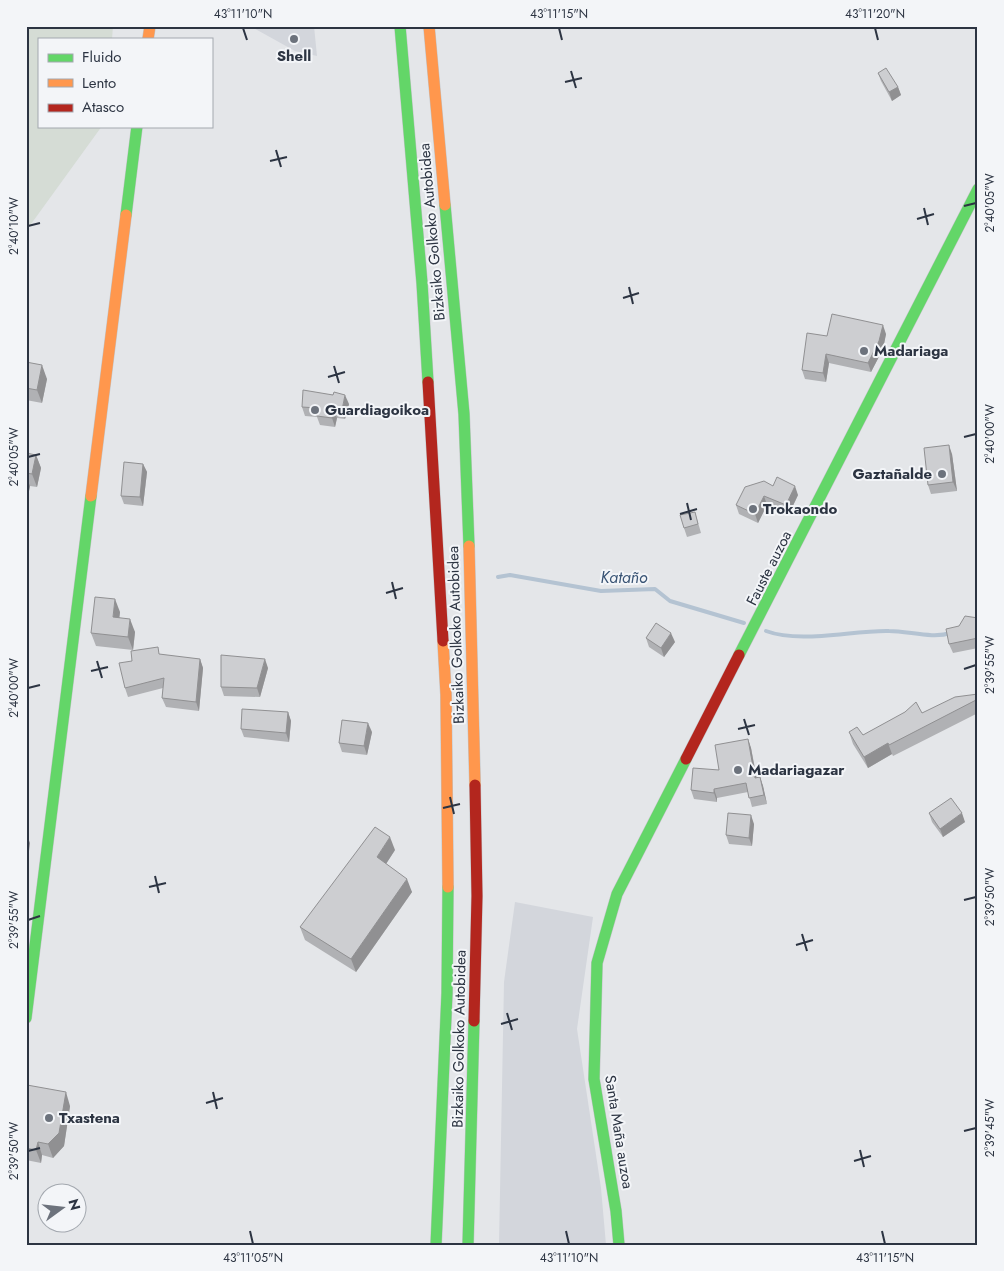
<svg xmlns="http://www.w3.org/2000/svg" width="1004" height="1271" viewBox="0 0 1004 1271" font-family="Jost,sans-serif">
<rect width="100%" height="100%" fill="#e4e6e9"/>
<g fill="#d3d6dc">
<path d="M250,26h64l3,30 -22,-5z"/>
<path d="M515,902l78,15 -16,112 24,159 5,57h-107l5,-263z"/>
</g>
<path fill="#d5dcd5" d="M26,26h87l-1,13h-73v87h63l-76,105z"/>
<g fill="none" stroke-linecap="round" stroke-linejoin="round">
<g stroke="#b4c3d2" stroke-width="4">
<path d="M498,577l12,-2 91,16 54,-2 15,12 74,22"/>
<path d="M766,631c35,13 86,-1 123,0 20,0 43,8 62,2"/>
</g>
<g stroke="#c2c4c7" stroke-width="12">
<g id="fast">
<path d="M400,26l22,257 6,99"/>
<path d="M445,205l19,209 5,132"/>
<path d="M126,215l11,-89"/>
<path d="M739,655l239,-466"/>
<path d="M26,1018l65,-522"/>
<path d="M436,1245l11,-252 1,-106"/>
<path d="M468,1245l6,-224"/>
<path d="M619,1245l-3,-34 -22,-132 3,-116 20,-69 69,-135"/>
</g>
</g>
<g stroke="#c2c4c7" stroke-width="12">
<g id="slow">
<path d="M429,26l16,179"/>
<path d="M148,39l2,-13"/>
<path d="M91,496l35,-281"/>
<path d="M469,546l6,239"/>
<path d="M443,641l3,54 2,192"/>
</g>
</g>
<g stroke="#c2c4c7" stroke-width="12">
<g id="jam">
<path d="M428,382l15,259"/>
<path d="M686,759l53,-104"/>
<path d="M474,1021l3,-125 -2,-111"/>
</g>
</g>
<use href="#fast" stroke="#63d668" stroke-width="11"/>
<use href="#slow" stroke="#ff974d" stroke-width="11"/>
<use href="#jam" stroke="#b3261e" stroke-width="11"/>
</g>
<g fill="#b0b1b4">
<path d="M878,73l20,14 3,8 -9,6 -11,-20z"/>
<path d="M886,334l-3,15 -12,23 -42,-9 -3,19 -21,-3 -3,-9 25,-34z"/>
<path d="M26,362l21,17 -5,24 -16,-3z"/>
<path d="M349,404l-4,15 -8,-1 -2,9 -15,-2 -3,-8 -12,-1 -3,-9z"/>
<path d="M26,453l10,2 5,13 -4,19 -7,-1 -2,10h-2z"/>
<path d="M952,454l5,37 -26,3 -3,-9z"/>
<path d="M143,464l4,8 -4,34 -19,-2 -3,-8z"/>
<path d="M773,486l25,9 -9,19 -22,-9 -9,18 -19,-9 -3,-9z"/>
<path d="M695,512l6,21 -14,4 -3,-9z"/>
<path d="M120,612l-1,5 16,15 -2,18 -37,-4 -5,-13z"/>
<path d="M978,618v30l-25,5 -4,-9 10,-18z"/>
<path d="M646,638l29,4 -11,15 -15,-10z"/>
<path d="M161,655l39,4 3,9 -4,43 -33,-4 -4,-9 1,-10 -35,9 -3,-9z"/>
<path d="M268,668l-8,29 -36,-1 -3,-9z"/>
<path d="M978,694v19l-85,43 -1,-2 -24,14 -15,-24 -4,-12 14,3 59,-22z"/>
<path d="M288,712l3,9 -2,21 -45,-5 -3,-8z"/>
<path d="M372,732l-5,23 -25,-3 -3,-9z"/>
<path d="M748,739l3,9 6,30 3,-1 3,9 4,18 -15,3 -4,-15 -31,6v4l-23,-3 -3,-9 28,-20z"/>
<path d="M929,813l36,9 -22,15 -11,-15z"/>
<path d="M754,824l-2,22 -23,-2 -3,-9z"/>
<path d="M395,850l-9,14 26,28 -56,80 -51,-32 -5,-13z"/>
<path d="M26,1089l44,17 -6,40 -11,12 -11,-3 -1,8 -15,-3z"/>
</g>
<g fill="#909092">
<path d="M898,87l3,8 -9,6 -3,-9z"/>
<path d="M883,325l3,9 -3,15 -12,23 -3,-9z"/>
<path d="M826,354l3,9 -3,19 -3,-9z"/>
<path d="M42,365l5,14 -5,24 -5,-13z"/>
<path d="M345,395l4,9 -4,15 -3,-9z"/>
<path d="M333,409l4,9 -2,9 -3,-9z"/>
<path d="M949,445l3,9 5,37 -4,-9z"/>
<path d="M36,455l5,13 -4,19 -5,-13z"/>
<path d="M143,464l4,8 -4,34 -3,-9z"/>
<path d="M26,476l4,10 -2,10 -2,-4z"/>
<path d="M795,486l3,9 -9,19 -3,-9z"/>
<path d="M764,496l3,9 -9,18 -3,-9z"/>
<path d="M115,599l5,13 -2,18 -5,-13z"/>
<path d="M130,619l5,13 -2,18 -5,-13z"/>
<path d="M671,633l4,9 -11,15 -3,-9z"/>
<path d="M200,659l3,9 -4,43 -3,-9z"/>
<path d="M265,659l3,9 -8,29 -3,-9z"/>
<path d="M288,712l3,9 -2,21 -3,-9z"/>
<path d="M368,723l4,9 -5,23 -3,-9z"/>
<path d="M748,739l3,9 7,39 -3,-9z"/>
<path d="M888,743l4,11 -24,14 -4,-11z"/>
<path d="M760,777l3,9 4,18 -3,-9z"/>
<path d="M714,789l3,9v4l-3,-9z"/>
<path d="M962,813l3,9 -22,15 -3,-8z"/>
<path d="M751,815l3,9 -2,22 -3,-8z"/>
<path d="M27,835l3,8 -4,31v-37z"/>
<path d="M390,837l5,13 -13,20 -5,-13z"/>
<path d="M407,879l5,13 -56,80 -5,-13z"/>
<path d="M66,1092l4,14 -6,40 -11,12 -5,-14z"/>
<path d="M38,1142l4,13 -1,8 -5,-13z"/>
</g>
<g fill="#cdced1" stroke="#909092">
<path d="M886,68l12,19 -9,5 -11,-19z"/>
<path d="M832,314l51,11 -4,16 -11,22 -42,-9 -3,19 -21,-3 5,-37 20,3z"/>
<path d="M26,362l16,3 -5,25 -11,-2z"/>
<path d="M303,390l30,5 1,-3 11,3 -3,15 -9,-1 -1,9 -15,-2v-8l-15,-1z"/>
<path d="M949,445l4,37 -25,3 -4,-37z"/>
<path d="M26,453l10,2 -4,19 -6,-1z"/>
<path d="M124,462l19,2 -3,33 -19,-1z"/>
<path d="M777,477l18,9 -9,19 -22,-9 -9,18 -19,-9 9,-18 19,-6 9,5z"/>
<path d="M695,512l3,12 -14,4 -4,-13z"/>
<path d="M95,597l20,2 -2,18 17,2 -2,18 -37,-4z"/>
<path d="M965,616l13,2v20l-29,6 -3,-15 13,-3z"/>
<path d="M656,623l15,10 -10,15 -15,-10z"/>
<path d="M158,647l1,7 41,5 -4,43 -34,-4 2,-20 -39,10 -6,-25 13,-2 -1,-10z"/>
<path d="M221,655l44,4 -8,29 -36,-1z"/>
<path d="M978,694v5l-89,46 -1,-2 -24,14 -15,-25 8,-5 6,8 42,-23 11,-10 6,11 33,-16z"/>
<path d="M242,709l46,3 -2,21 -45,-4z"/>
<path d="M342,720l26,3 -4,23 -25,-3z"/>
<path d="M748,739l7,39 5,-1 4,18 -15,3 -3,-15 -32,6v4l-23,-3 2,-22 26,2 -4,-25z"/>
<path d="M951,798l11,15 -22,16 -11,-16z"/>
<path d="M728,813l23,2 -2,23 -23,-3z"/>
<path d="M375,827l15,10 -13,20 30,22 -56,80 -51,-32z"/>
<path d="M27,1085l39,7 -7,41 -11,11 -10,-2 -2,8 -10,-2z"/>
</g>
<path fill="none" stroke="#2c3442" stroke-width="2" d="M243,28l4,12M559,28l3,12M875,28l3,12M571,71l5,17M565,82l17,-4M276,150l5,17M270,161l17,-4M964,206l12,-3M924,208l4,17M917,219l17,-5M28,226l12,-3M629,287l4,17M623,298l16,-5M334,366l5,17M328,377l17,-5M964,437l12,-3M28,457l12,-3M687,503l4,17M680,514l17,-5M392,582l4,17M386,593l17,-5M97,661l5,17M964,669l12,-4M91,671l17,-4M28,688l12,-3M744,719l5,16M738,729l17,-4M450,797l4,17M443,808l17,-4M155,876l4,17M149,887l17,-4M964,900l12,-3M28,920l12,-4M802,934l5,17M796,945l17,-5M507,1013l5,17M501,1024l17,-5M213,1092l4,17M206,1103l17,-5M964,1131l12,-3M860,1150l4,17M28,1151l12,-3M854,1161l17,-5M250,1231l3,13M566,1231l3,13M882,1231l3,13"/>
<g fill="#6c727c" stroke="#f3f5f8" stroke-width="2">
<circle cx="294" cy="39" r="5"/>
<circle cx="864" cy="351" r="5"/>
<circle cx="315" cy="410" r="5"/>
<circle cx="942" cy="474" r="5"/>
<circle cx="753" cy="509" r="5"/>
<circle cx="738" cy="770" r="5"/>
<circle cx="49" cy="1118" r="5"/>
</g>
<g text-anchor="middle" stroke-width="4" stroke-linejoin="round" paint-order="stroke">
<g font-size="15" font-weight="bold" fill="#2c3442" stroke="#f3f5f8" text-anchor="start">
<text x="294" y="61" text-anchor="middle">Shell</text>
<text x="874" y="356">Madariaga</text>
<text x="325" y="415">Guardiagoikoa</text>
<text x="932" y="479" text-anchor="end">Gaztañalde</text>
<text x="763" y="514">Trokaondo</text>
<text x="748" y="775">Madariagazar</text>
<text x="59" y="1123">Txastena</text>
</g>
<g font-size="15" fill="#2c3442" stroke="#f3f5f8">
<text transform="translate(432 232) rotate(-95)" y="5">Bizkaiko Golkoko Autobidea</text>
<text transform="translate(769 568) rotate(-63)" y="5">Fauste auzoa</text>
<text transform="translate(456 635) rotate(-92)" y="5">Bizkaiko Golkoko Autobidea</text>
<text transform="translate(459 1039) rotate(-89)" y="5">Bizkaiko Golkoko Autobidea</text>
<text transform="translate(619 1132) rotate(81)" y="5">Santa Maña auzoa</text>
</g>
<g font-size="16" font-style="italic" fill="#385374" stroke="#f3f5f8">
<text x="624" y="583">Kataño</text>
</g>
</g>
<rect width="1004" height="1271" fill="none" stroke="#f3f5f8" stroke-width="55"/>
<rect x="38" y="38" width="175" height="90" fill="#f3f5f8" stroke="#a3a8af"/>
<rect x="48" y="54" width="25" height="8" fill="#63d668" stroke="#a3a8af"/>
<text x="82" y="62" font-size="15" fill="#2c3442">Fluido</text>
<rect x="48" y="79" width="25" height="8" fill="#ff974d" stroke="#a3a8af"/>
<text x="82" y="88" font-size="15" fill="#2c3442">Lento</text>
<rect x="48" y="104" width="25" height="8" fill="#b3261e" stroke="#a3a8af"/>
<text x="82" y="112" font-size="15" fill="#2c3442">Atasco</text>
<g transform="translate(62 1208) rotate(75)"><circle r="24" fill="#f3f5f8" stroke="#a3a8af"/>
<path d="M0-4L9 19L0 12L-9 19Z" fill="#6c727c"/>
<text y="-8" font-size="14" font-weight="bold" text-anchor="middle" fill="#2c3442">N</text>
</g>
<rect x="28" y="28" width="948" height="1216" fill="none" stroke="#2c3442" stroke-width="2"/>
<g font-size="12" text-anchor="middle" fill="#2c3442">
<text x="243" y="18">43°11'10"N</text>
<text x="559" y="18">43°11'15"N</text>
<text x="875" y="18">43°11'20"N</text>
<text transform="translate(990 203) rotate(-90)" y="4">2°40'05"W</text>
<text transform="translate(14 226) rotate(-90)" y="4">2°40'10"W</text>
<text transform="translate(990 434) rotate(-90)" y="4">2°40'00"W</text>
<text transform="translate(14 457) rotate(-90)" y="4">2°40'05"W</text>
<text transform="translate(990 665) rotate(-90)" y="4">2°39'55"W</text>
<text transform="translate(14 688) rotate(-90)" y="4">2°40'00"W</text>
<text transform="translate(990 897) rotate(-90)" y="4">2°39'50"W</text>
<text transform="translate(14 920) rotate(-90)" y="4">2°39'55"W</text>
<text transform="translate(990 1128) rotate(-90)" y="4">2°39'45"W</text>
<text transform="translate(14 1151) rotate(-90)" y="4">2°39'50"W</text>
<text x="253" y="1262">43°11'05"N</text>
<text x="569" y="1262">43°11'10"N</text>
<text x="885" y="1262">43°11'15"N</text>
</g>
</svg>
